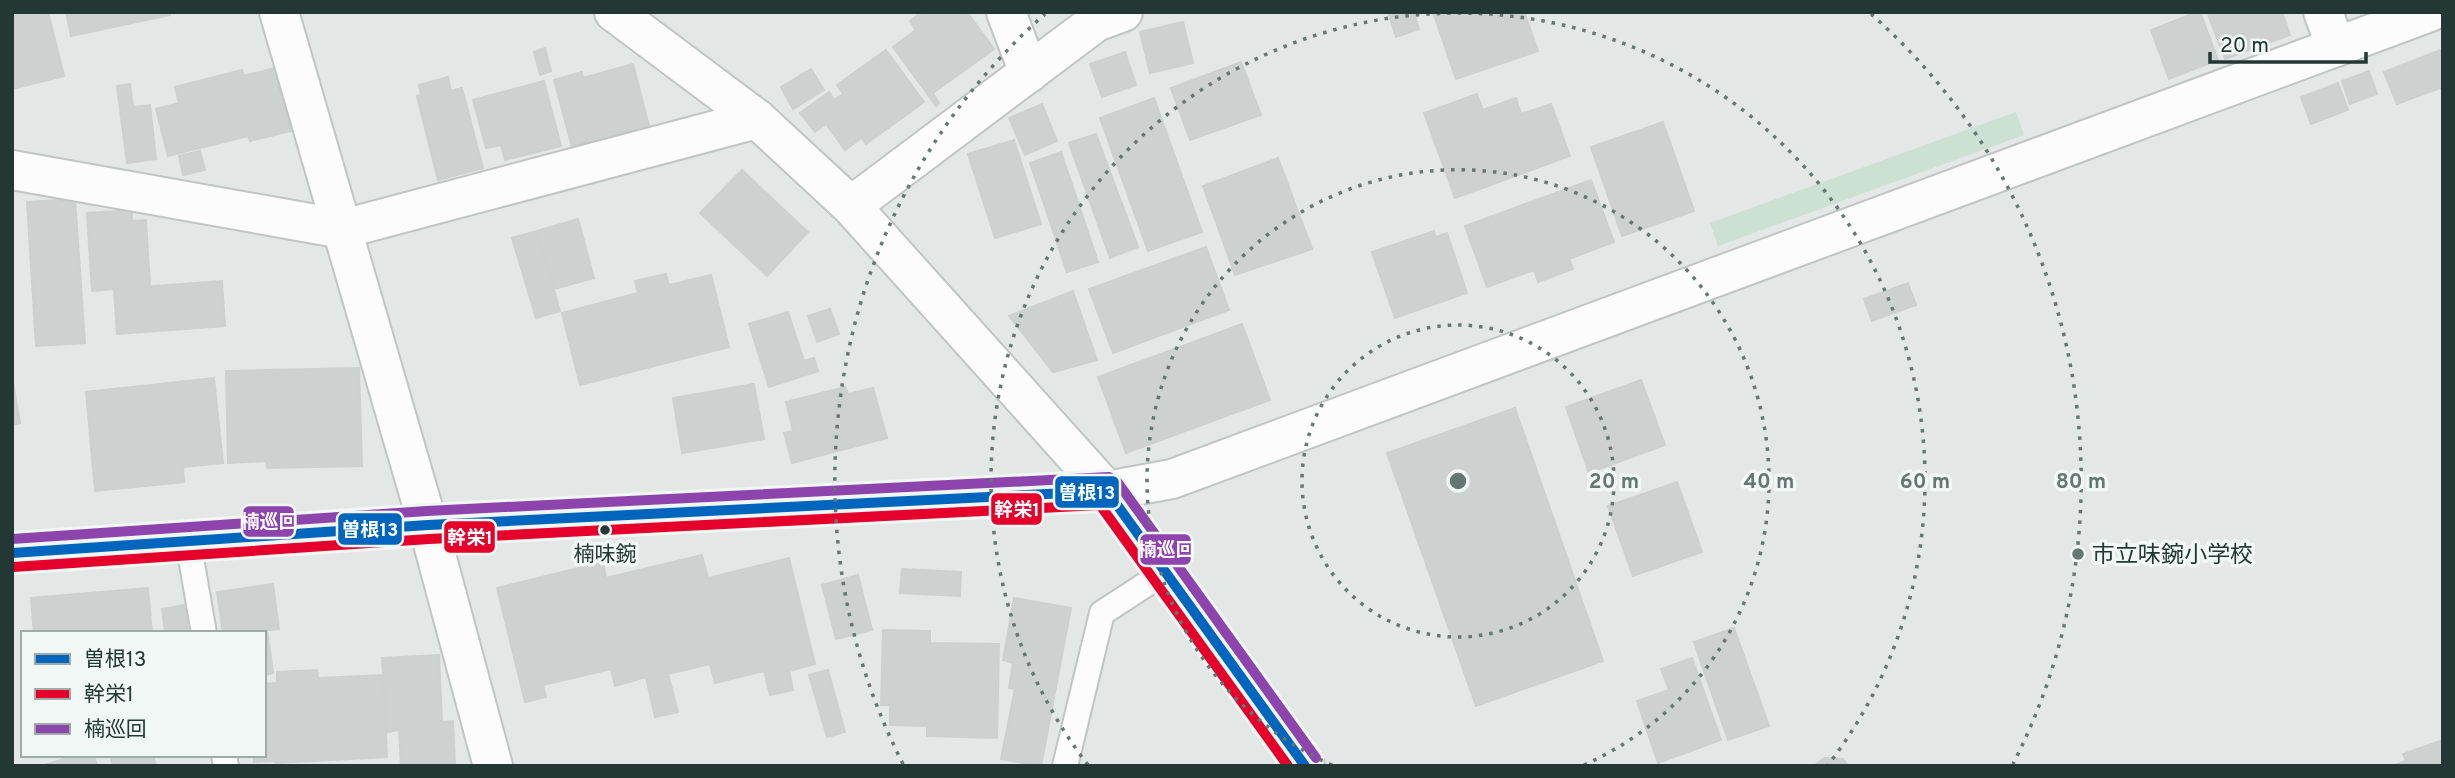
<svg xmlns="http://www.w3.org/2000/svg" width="2455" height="778" viewBox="0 0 2455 778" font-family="Overpass,'Noto Sans JP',sans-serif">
<rect width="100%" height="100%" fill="#e3e8e6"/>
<path fill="#cde0d4" d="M2016,112l8,23 -306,111 -8,-23z"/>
<g fill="#cdd1d0" stroke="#ccd0cf" stroke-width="2">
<path d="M12,12h36l16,64 -52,13z"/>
<path d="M66,12h103l1,3 -99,21z"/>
<path d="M922,12h45l27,37 -61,44 6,10 -3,3 -43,-59 23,-17 -6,-9z"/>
<path d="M1388,12h26l5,17 -23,8z"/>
<path d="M1433,12h91l14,39 -82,28z"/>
<path d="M2197,12h3l18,48 -49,19 -18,-49z"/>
<path d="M2207,12h75l8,23 -65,24z"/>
<path d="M1183,22l10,41 -43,10 -10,-41z"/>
<path d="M545,48l6,23 -11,4 -6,-23z"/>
<path d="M2443,49v38l-46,17 -13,-32z"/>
<path d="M886,50l38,52 -58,42 -5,-6 -16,12 -19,-26 -11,8 -15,-19 29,-21 5,8 9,-6 -6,-9z"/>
<path d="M1125,52l11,33 -34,12 -12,-33z"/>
<path d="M1241,62l20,53 -71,25 -19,-52z"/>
<path d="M633,64l16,62 -77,21 -18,-67 28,-8 1,6z"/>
<path d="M275,68l16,63 -41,10 -2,-5 -80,20 -12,-47 23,-6 -4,-16 67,-17 2,6z"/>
<path d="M811,69l13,21 -31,19 -12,-22z"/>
<path d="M2369,71l8,23 -27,10 -8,-23z"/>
<path d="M448,77l3,14 11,-3 21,80 -45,12 -21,-84 4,-1 -2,-10z"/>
<path d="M544,81l17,65 -56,14 -4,-15 -15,3 -13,-48z"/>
<path d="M2338,83l10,27 -37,14 -10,-27z"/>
<path d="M130,84l3,23 17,-2 6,54 -29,4 -10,-77z"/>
<path d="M1477,94l6,16 33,-12 5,16 30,-10 19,52 -115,42 -31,-85z"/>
<path d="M1154,98l48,134 -54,19 -48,-133z"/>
<path d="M1042,104l15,37 -32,14 -16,-37z"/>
<path d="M1663,122l31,89 -72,25 -31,-89z"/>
<path d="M1096,134l42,113 -28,11 -41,-115z"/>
<path d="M1014,140l27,84 -46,14 -27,-84z"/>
<path d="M200,151l5,19 -22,5 -4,-19z"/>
<path d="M1061,152l37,110 -31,10 -37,-109z"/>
<path d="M1278,158l34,91 -77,26 -32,-89z"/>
<path d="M742,170l66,62 -41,44 -67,-63z"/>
<path d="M1591,180l23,62 -45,17 4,10 -35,13 -4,-12 -47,17 -22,-61z"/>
<path d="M75,199l10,144 -49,3 -9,-144z"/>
<path d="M132,210v11l14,-1 4,66 -58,5 -5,-78z"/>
<path d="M578,219l16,59 -40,11 -17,-58z"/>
<path d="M537,231l23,80 -24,7 -24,-80z"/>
<path d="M1434,231l2,6 11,-4 20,60 -72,25 -23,-66z"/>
<path d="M1206,247l23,63 -116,43 -24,-64z"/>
<path d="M666,274l3,11 42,-10 18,72 -149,38 -18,-72 76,-20 -3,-12z"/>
<path d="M222,281l3,45 -108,8 -3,-45z"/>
<path d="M1908,283l8,22 -44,16 -8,-22z"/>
<path d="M1073,291l24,69 -44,12 -44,-56z"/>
<path d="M830,309l9,25 -22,8 -9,-26z"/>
<path d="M788,312l16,49 10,-3 4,13 -49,16 -20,-63z"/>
<path d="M1242,324l28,76 -144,53 -28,-76z"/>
<path d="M359,368l3,98 -95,2 -1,-7 -38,2 -2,-92z"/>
<path d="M12,377l8,46 -8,2z"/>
<path d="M214,378l9,85 -40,4 1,15 -89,9 -9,-99z"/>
<path d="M1641,380l24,65 -76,28 -23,-66z"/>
<path d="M754,384l10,55 -82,14 -9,-55z"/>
<path d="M845,387l3,7 25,-6 14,50 -95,25 -8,-30 9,-2 -7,-29z"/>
<path d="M1515,408l88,253 -127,45 -89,-253z"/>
<path d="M1677,482l25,70 -69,24 -25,-70z"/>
<path d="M702,555l6,23 81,-20 26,106 -26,7 4,19 -23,5 -6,-24 -49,12 -5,-19 -42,10 10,38 -23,5 -9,-40 -31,9 -4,-17 -68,16 3,12 -21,5 -28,-114 106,-26 3,16z"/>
<path d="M902,569l59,3 -1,24 -60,-3z"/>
<path d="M858,575l14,55 -36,9 -14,-54z"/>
<path d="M273,584l6,45 -12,1 6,43 -9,2v-42h-41l-6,-41z"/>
<path d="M148,588l4,45h-118l-3,-35z"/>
<path d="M1014,598l57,10 -30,158 -40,-7 14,-70 -6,-1 4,-25 -10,-3z"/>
<path d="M185,605l3,28h-23l-3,-24z"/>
<path d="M1734,628l35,98 -41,14 -34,-98z"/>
<path d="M883,630l47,1v12l69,1 -2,94 -70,-2v-10l-37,-1v-20h-9z"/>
<path d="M439,655l3,67 11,-1 2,44 -54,1 -2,-36 -12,2 -5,-74z"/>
<path d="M1692,658l29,82 -63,23 -21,-62 32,-11 -8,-21z"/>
<path d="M317,670l1,8 65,-3 4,82 -111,6 -1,-2 -21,1v-7h10v-71l13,-1v-11z"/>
<path d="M828,670l17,62 -18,5 -18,-62z"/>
<path d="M2443,740v26h-51l14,-5 -3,-7z"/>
<path d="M76,755h18l3,11h-55z"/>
<path d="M110,755h43l3,11h-43z"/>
<path d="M1824,758l19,1 5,7h-34z"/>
</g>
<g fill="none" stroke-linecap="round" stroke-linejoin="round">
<g stroke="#c0c5c3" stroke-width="28">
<g id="lane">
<path d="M188,541l16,92"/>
<path d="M224,755l2,11"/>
<path d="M1065,766l37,-153 63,-41"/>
</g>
</g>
<g stroke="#c0c5c3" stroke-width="42">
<g id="street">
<path d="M279,12l149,513 65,241"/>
<path d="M614,12l143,107 94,87 256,285 65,-12 1258,-467"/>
<path d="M1006,12l23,61"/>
<path d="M2323,12l13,35"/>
<path d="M12,170l331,59 414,-110"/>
<path d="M851,206l245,-184 27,-10"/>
</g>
</g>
<g stroke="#bfc5c3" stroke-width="42">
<path id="secondary" d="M12,553l416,-28 679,-34 198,275"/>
</g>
<use href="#lane" stroke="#fbfcfb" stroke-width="24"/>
<use href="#street" stroke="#fbfcfb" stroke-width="38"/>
<use href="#secondary" stroke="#fbfcfb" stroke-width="38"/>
<g stroke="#f1f7f4" stroke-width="16">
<path id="bus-1" d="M12,553l416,-28 679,-34 198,275"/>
</g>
<g stroke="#f1f7f4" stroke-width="16">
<path id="bus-2" d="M13,567l416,-28 671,-34 188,261"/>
</g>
<g stroke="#f1f7f4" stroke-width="16">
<path id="bus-3" d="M12,539l415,-28 682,-34 9,6 198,275"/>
</g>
<use href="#bus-1" stroke="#0065bd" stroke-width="10"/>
<use href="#bus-2" stroke="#e4002b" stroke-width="10"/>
<use href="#bus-3" stroke="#8e44ad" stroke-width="10"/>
</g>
<g fill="none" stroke="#667673" stroke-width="3.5" stroke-dasharray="3.5 7">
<circle cx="1458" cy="481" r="156"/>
<path d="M1332 765A311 311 0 1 1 1584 765"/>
<path d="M1088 765A467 467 0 1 1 1828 765"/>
<path d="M903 764A623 623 0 0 1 1045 14M1871 14A623 623 0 0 1 2013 764"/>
</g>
<circle fill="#233835" stroke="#f1f7f4" stroke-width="2.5" cx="605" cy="530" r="6"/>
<circle fill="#667673" stroke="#f1f7f4" stroke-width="2.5" cx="2078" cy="554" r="7"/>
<g text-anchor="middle" stroke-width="7" stroke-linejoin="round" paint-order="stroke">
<g font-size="21" fill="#233835" stroke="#f1f7f4">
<text x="605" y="561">楠味鋺</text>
</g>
<g font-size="23" fill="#233835" stroke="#f1f7f4" text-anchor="start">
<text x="2092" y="562">市立味鋺小学校</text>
</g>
</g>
<circle cx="1458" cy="481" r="10" fill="#667673" stroke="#f1f7f4" stroke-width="3.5"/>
<g font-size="21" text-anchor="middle" font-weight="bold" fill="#667673" stroke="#f1f7f4" stroke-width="7" stroke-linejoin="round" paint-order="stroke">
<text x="1614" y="488">20 m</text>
<text x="1769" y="488">40 m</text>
<text x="1925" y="488">60 m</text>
<text x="2081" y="488">80 m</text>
</g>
<g stroke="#f1f7f4" stroke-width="2.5">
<rect x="1054" y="475" width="66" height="34" rx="7" fill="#0065bd"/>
<rect x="990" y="492" width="53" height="34" rx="7" fill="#e4002b"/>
<rect x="242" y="505" width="53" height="33" rx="7" fill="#8e44ad"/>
<rect x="337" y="512" width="66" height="34" rx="7" fill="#0065bd"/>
<rect x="443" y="520" width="53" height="34" rx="7" fill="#e4002b"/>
<rect x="1139" y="533" width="53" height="33" rx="7" fill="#8e44ad"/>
</g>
<g font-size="19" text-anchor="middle" font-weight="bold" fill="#fff">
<text x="1087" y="499">曽根13</text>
<text x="1017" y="516">幹栄1</text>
<text x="269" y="528">楠巡回</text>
<text x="370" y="536">曽根13</text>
<text x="470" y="544">幹栄1</text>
<text x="1166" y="556">楠巡回</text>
</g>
<rect width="2455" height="778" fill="none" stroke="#233835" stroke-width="28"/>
<rect x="21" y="631" width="245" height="126" fill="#f1f7f4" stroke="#9faba8" stroke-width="2"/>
<rect x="35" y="654" width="35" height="10" fill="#0065bd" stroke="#9faba8" stroke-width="2"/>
<text x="84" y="666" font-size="21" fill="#233835">曽根13</text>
<rect x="35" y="689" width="35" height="10" fill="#e4002b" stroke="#9faba8" stroke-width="2"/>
<text x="84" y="701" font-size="21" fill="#233835">幹栄1</text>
<rect x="35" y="724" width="35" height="10" fill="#8e44ad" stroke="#9faba8" stroke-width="2"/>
<text x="84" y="736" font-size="21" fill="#233835">楠巡回</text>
<path d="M2210 52v10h156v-10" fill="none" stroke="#233835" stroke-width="3.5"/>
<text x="2220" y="52" font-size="21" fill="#233835" stroke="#f1f7f4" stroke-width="5" paint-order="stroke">20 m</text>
</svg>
